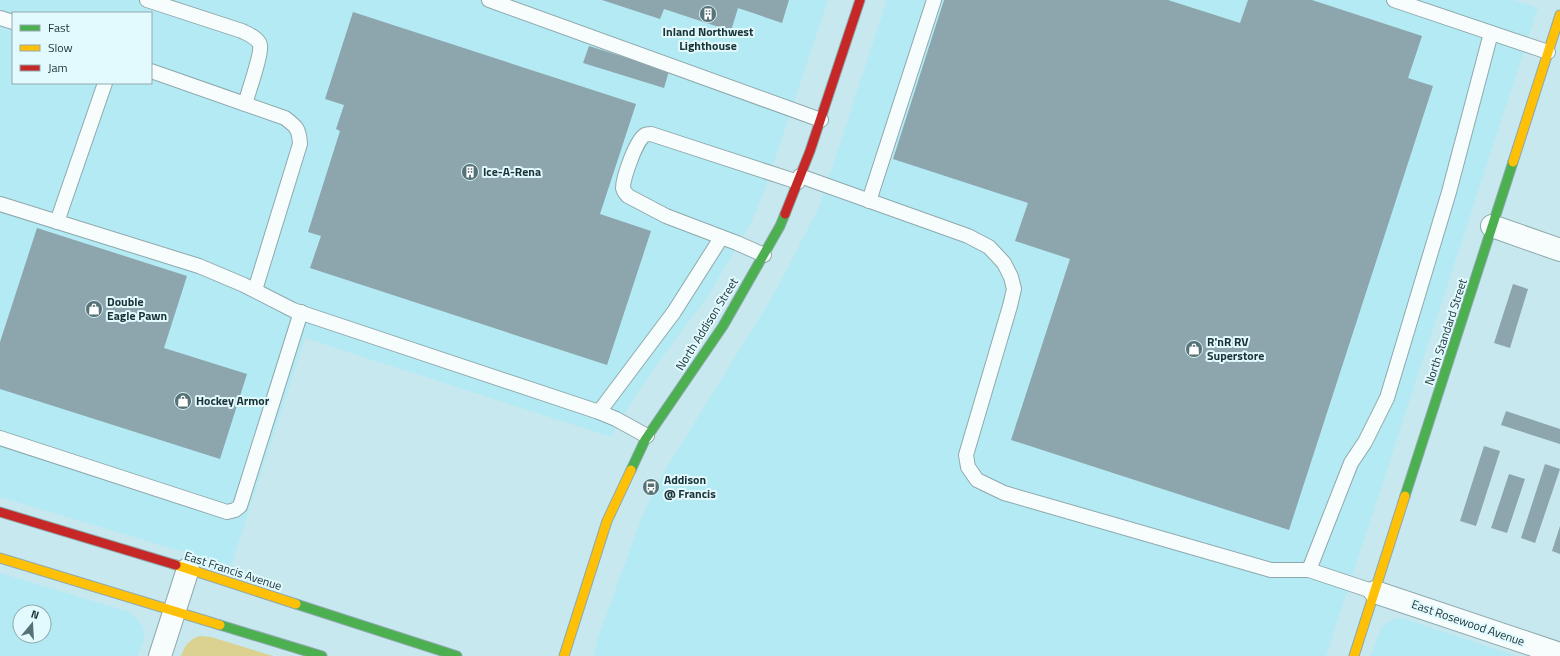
<svg xmlns="http://www.w3.org/2000/svg" width="1560" height="656" viewBox="0 0 1560 656" font-family="'Titillium Web',sans-serif">
<rect width="100%" height="100%" fill="#c7e8ee"/>
<g fill="#b4eaf4" fill-rule="evenodd">
<path d="M0,0h828l-63,189 -14,34 -43,73 -36,48 -33,46 -28,47 -306,-99 -74,228 -231,-69zM13,13h138v70h-138z"/>
<path d="M887,0h626l25,8 -212,648h-732l4,-18 45,-124 21,-42 110,-178 45,-87z"/>
<path d="M0,573l129,39 8,7 6,8 1,12 -6,17h-138zM20,612h24v24h-24z"/>
<path d="M1397,618l7,1 112,37h-145l9,-26 6,-7z"/>
</g>
<path fill="#dbd291" d="M199,636l12,1 62,19h-92c4,-11 7,-15 18,-20z"/>
<g fill="#8da5ad">
<path d="M602,0h187l-7,23 -44,-15 -7,23 -67,-22 -4,10z"/>
<path d="M944,0h224l72,23 8,-23h64l110,36 -14,42 25,8 -144,444 -278,-90 59,-181 -55,-18 13,-38 -135,-44z"/>
<path d="M353,12l283,92 -36,110 51,17 -44,134 -297,-97 11,-32 -13,-4 32,-101 -4,-2 8,-24 -19,-6z"/>
<path d="M589,46l80,25 -5,17 -81,-25z"/>
<path d="M37,228l150,48 -23,72 83,26 -27,85 -220,-70v-47z"/>
<path d="M1513,284l15,5 -18,59 -16,-5z"/>
<path d="M1506,411l54,18v15l-59,-19z"/>
<path d="M1484,446l16,5 -24,75 -16,-5z"/>
<path d="M1545,464l15,5 -25,74 -14,-5z"/>
<path d="M1509,474l16,5 -18,54 -16,-5z"/>
<path d="M1560,526v28l-8,-3z"/>
</g>
<g fill="none" stroke-linecap="round" stroke-linejoin="round">
<g stroke="#8ea9ad" stroke-width="16">
<g id="lane">
<path d="M147,0l95,31c6,3 16,7 18,14 2,9 -12,48 -15,59"/>
<path d="M489,0l332,120"/>
<path d="M1394,0l154,52"/>
<path d="M0,18l13,4"/>
<path d="M151,71l134,47c12,9 14,11 15,26l-45,146"/>
<path d="M800,176l168,60 21,11 15,16 7,14 3,12 -4,17 -44,149 2,12 9,13 27,13 267,77h38l66,22"/>
<path d="M869,201l65,-201"/>
<path d="M0,204l199,62 45,19 49,25 306,102 17,7 31,17"/>
<path d="M57,222l48,-139"/>
<path d="M764,255l-27,-12 -71,-27 -38,-20c-3,-3 -4,-4 -5,-8 0,-10 13,-48 22,-53 2,-1 4,-1 6,-1l147,48"/>
<path d="M599,412l75,-100 47,-74"/>
<path d="M0,438l227,74 8,-2 5,-4 61,-194"/>
<path d="M1309,570l42,-107 14,-21 22,-44 62,-206 42,-159"/>
</g>
</g>
<g stroke="#8ea9ad" stroke-width="24">
<g id="street">
<path d="M1492,226l68,24"/>
<path d="M1375,592l185,62"/>
<path d="M160,656l28,-87"/>
</g>
</g>
<g stroke="#8ea9ad" stroke-width="11">
<g id="fast">
<path d="M631,470l14,-30 78,-114 57,-100 5,-12"/>
<path d="M1405,496l108,-334"/>
<path d="M296,604l161,52"/>
<path d="M220,625l102,31"/>
</g>
</g>
<g stroke="#8ea9ad" stroke-width="11">
<g id="slow">
<path d="M1513,162l47,-147"/>
<path d="M0,558l220,67"/>
<path d="M176,565l120,39"/>
<path d="M564,656l43,-135 24,-51"/>
<path d="M1354,656l51,-160"/>
</g>
</g>
<g stroke="#8ea9ad" stroke-width="11">
<g id="jam">
<path d="M785,214l25,-63 50,-151"/>
<path d="M0,512l176,53"/>
</g>
</g>
<use href="#lane" stroke="#f7fcfc" stroke-width="14"/>
<use href="#street" stroke="#f7fcfc" stroke-width="22"/>
<use href="#fast" stroke="#4caf50" stroke-width="9"/>
<use href="#slow" stroke="#ffc107" stroke-width="9"/>
<use href="#jam" stroke="#c62828" stroke-width="9"/>
</g>
<defs>
<g id="building-disc" transform="scale(0.9)"><circle r="9.5" fill="#567276" stroke="#e2fafe"/><path d="M-4-6H4V6H1V3H-1V6H-4ZM-2.5-4.3h1.7v1.8h-1.7ZM.8-4.3h1.7v1.8H.8ZM-2.5-1h1.7V.8h-1.7ZM.8-1h1.7V.8H.8Z" fill="#fff"/></g>
<g id="shop-disc" transform="scale(0.9)"><circle r="9.5" fill="#567276" stroke="#e2fafe"/><path d="M-5-2.5h2.3a2.7 3.5 0 0 1 5.4 0H5L5.5 6h-11ZM-1.5-2.5h3a1.5 2.3 0 0 0-3 0Z" fill="#fff"/></g>
<g id="bus-disc" transform="scale(0.9)"><circle r="9.5" fill="#567276" stroke="#e2fafe"/><path d="M-5-6H5V4H4V6H2V4H-2V6H-4V4H-5ZM-3.5-4V0h7V-4ZM-3.5 1.2v1.5H-2V1.2ZM2 1.2v1.5H3.5V1.2Z" fill="#fff"/></g>
</defs>
<g fill-rule="evenodd">
<use href="#building-disc" x="708" y="14"/>
<use href="#building-disc" x="470" y="172"/>
<use href="#shop-disc" x="94" y="309"/>
<use href="#shop-disc" x="1194" y="349"/>
<use href="#shop-disc" x="183" y="401"/>
<use href="#bus-disc" x="651" y="487"/>
</g>
<g text-anchor="middle" stroke-width="4" stroke-linejoin="round" paint-order="stroke">
<g font-size="12" font-weight="bold" fill="#193236" stroke="#e2fafe" text-anchor="start">
<text x="708" y="36" text-anchor="middle">Inland Northwest<tspan x="708" dy="14">Lighthouse</tspan></text>
<text x="483" y="176">Ice-A-Rena</text>
<text x="107" y="306">Double<tspan x="107" dy="14">Eagle Pawn</tspan></text>
<text x="1207" y="346">R'nR RV<tspan x="1207" dy="14">Superstore</tspan></text>
<text x="196" y="405">Hockey Armor</text>
<text x="664" y="484">Addison<tspan x="664" dy="14">@ Francis</tspan></text>
</g>
<g font-size="12" fill="#193236" stroke="#e2fafe">
<text transform="translate(707 324) rotate(-58)" y="4">North Addison Street</text>
<text transform="translate(1446 332) rotate(-72)" y="4">North Standard Street</text>
<text transform="translate(233 571) rotate(18)" y="4">East Francis Avenue</text>
<text transform="translate(1468 623) rotate(19)" y="4">East Rosewood Avenue</text>
</g>
</g>
<rect x="12" y="12" width="140" height="72" fill="#e2fafe" stroke="#92aaae"/>
<rect x="20" y="25" width="20" height="6" fill="#4caf50" stroke="#92aaae"/>
<text x="48" y="32" font-size="12" fill="#193236">Fast</text>
<rect x="20" y="45" width="20" height="6" fill="#ffc107" stroke="#92aaae"/>
<text x="48" y="52" font-size="12" fill="#193236">Slow</text>
<rect x="20" y="65" width="20" height="6" fill="#c62828" stroke="#92aaae"/>
<text x="48" y="72" font-size="12" fill="#193236">Jam</text>
<g transform="translate(32 624) rotate(18)"><circle r="19" fill="#e2fafe" stroke="#92aaae"/>
<path d="M0-3L7 15L0 10L-7 15Z" fill="#567276"/>
<text y="-6" font-size="11" font-weight="bold" text-anchor="middle" fill="#193236">N</text>
</g>
</svg>
